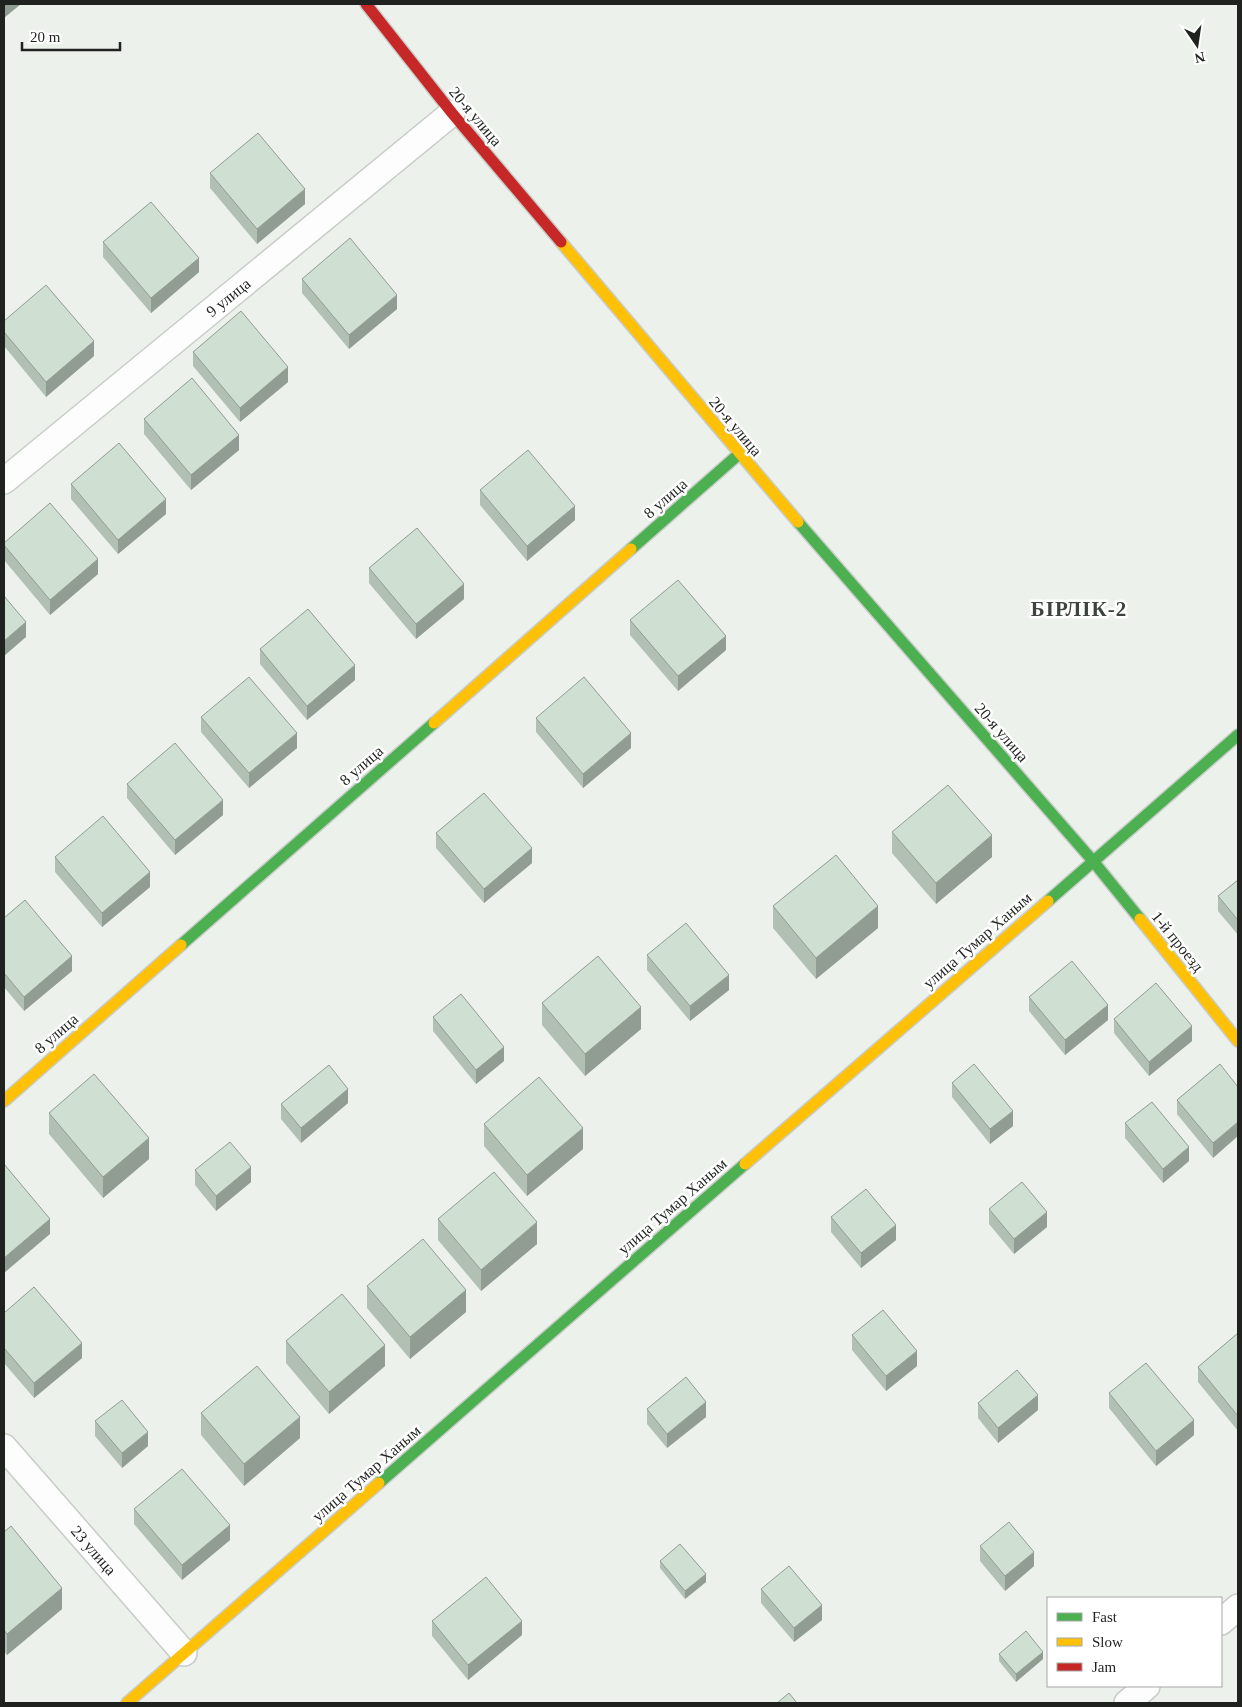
<svg xmlns="http://www.w3.org/2000/svg" width="1242" height="1707" viewBox="0 0 1242 1707" font-family="Georgia,serif">
<rect width="100%" height="100%" fill="#ecf1ec"/>
<g fill="none" stroke-linecap="round" stroke-linejoin="round">
<g stroke="#c8ccc8" stroke-width="28">
<g id="street">
<path d="M4,481l448,-368"/>
<path d="M4,1447l180,206"/>
<path d="M1221,1622l17,-15"/>
<path d="M1127,1703l20,-17"/>
</g>
</g>
<g stroke="#c8ccc8" stroke-width="14">
<g id="fast">
<path d="M798,522l295,339 47,58"/>
<path d="M631,549l108,-95"/>
<path d="M1048,901l190,-166"/>
<path d="M181,945l253,-222"/>
<path d="M379,1483l366,-319"/>
</g>
</g>
<g stroke="#c8ccc8" stroke-width="14">
<g id="slow">
<path d="M561,242l237,280"/>
<path d="M434,723l197,-174"/>
<path d="M1140,919l98,122"/>
<path d="M4,1101l177,-156"/>
<path d="M745,1164l303,-263"/>
<path d="M127,1703l252,-220"/>
</g>
</g>
<g stroke="#c8ccc8" stroke-width="14">
<path id="jam" d="M366,4l86,109 109,129"/>
</g>
<use href="#street" stroke="#fcfdfc" stroke-width="25"/>
<use href="#fast" stroke="#4caf50" stroke-width="11"/>
<use href="#slow" stroke="#ffc107" stroke-width="11"/>
<use href="#jam" stroke="#c62828" stroke-width="11"/>
</g>
<g fill="#b2c0b4">
<path d="M210,173l95,31 -48,40 -47,-56z"/>
<path d="M103,242l96,30 -48,41 -48,-56z"/>
<path d="M302,279l95,30 -48,40 -47,-56z"/>
<path d="M4,321l90,35 -48,41 -42,-51z"/>
<path d="M193,352l95,30 -48,40 -47,-56z"/>
<path d="M144,419l95,31 -48,40 -47,-56z"/>
<path d="M71,484l95,30 -48,40 -47,-55z"/>
<path d="M480,490l95,30 -48,41 -47,-56z"/>
<path d="M4,543l94,31 -48,41 -46,-55z"/>
<path d="M369,568l95,31 -48,40 -47,-56z"/>
<path d="M630,620l96,30 -48,41 -48,-56z"/>
<path d="M260,649l95,31 -48,40 -47,-56z"/>
<path d="M201,717l96,31 -48,40 -48,-56z"/>
<path d="M536,718l95,30 -48,40 -47,-56z"/>
<path d="M127,784l96,31 -48,40 -48,-57z"/>
<path d="M892,832l100,25 -56,47 -44,-51z"/>
<path d="M436,833l96,30 -48,40 -48,-55z"/>
<path d="M55,857l95,30 -48,40 -47,-55z"/>
<path d="M1238,880v55l-20,-24v-15z"/>
<path d="M773,906l105,22 -62,51 -43,-51z"/>
<path d="M4,918l68,53 -48,40 -20,-24z"/>
<path d="M647,955l82,35 -39,31 -43,-51z"/>
<path d="M1029,997l79,23 -43,35 -36,-44z"/>
<path d="M542,1003l99,26 -56,47 -43,-51z"/>
<path d="M433,1017l71,44 -28,23 -43,-53z"/>
<path d="M1114,1019l78,22 -43,35 -35,-43z"/>
<path d="M1220,1064l-7,94 -36,-44v-14z"/>
<path d="M952,1083l61,43 -23,18 -38,-47z"/>
<path d="M348,1103l-47,40 -20,-24v-15z"/>
<path d="M49,1113l100,46 -46,39 -54,-64z"/>
<path d="M1125,1123l64,38 -26,22 -38,-45z"/>
<path d="M484,1124l99,25 -56,47 -43,-50z"/>
<path d="M195,1170l56,12 -35,29 -21,-26z"/>
<path d="M989,1209l58,18 -33,27 -25,-30z"/>
<path d="M831,1217l65,23 -35,28 -30,-36z"/>
<path d="M438,1219l99,25 -56,47 -43,-51z"/>
<path d="M367,1286l99,26 -56,47 -43,-51z"/>
<path d="M4,1313l78,45 -48,40 -30,-35z"/>
<path d="M1238,1333v98l-40,-49v-15z"/>
<path d="M852,1335l65,31 -31,25 -34,-41z"/>
<path d="M286,1341l99,25 -56,48 -43,-51z"/>
<path d="M1109,1393l85,42 -38,31 -47,-58z"/>
<path d="M978,1403l60,7 -40,33 -20,-25z"/>
<path d="M647,1409l59,8 -39,31 -20,-24z"/>
<path d="M201,1413l99,25 -56,48 -43,-51z"/>
<path d="M95,1421l53,25 -26,22 -27,-32z"/>
<path d="M134,1509l96,31 -48,40 -48,-56z"/>
<path d="M4,1532l58,77 -55,46 -3,-3z"/>
<path d="M980,1546l54,20 -29,25 -25,-30z"/>
<path d="M660,1561l46,21 -21,17 -25,-31z"/>
<path d="M761,1589l61,31 -28,22 -33,-39z"/>
<path d="M432,1621l90,14 -54,45 -36,-44z"/>
<path d="M999,1654l44,5 -27,23 -17,-21z"/>
</g>
<g fill="#919c92">
<path d="M4,4h17l-17,14z"/>
<path d="M305,189v15l-48,40v-15z"/>
<path d="M199,258v14l-48,41v-15z"/>
<path d="M397,295v14l-48,40v-14z"/>
<path d="M94,341v15l-48,41v-15z"/>
<path d="M288,367v15l-48,40v-14z"/>
<path d="M239,435v15l-48,40v-15z"/>
<path d="M166,499v15l-48,40v-14z"/>
<path d="M575,506v14l-48,41v-15z"/>
<path d="M98,559v15l-48,41v-15z"/>
<path d="M464,584v15l-48,40v-15z"/>
<path d="M26,622v15l-22,19v-15z"/>
<path d="M726,636v14l-48,41v-15z"/>
<path d="M355,665v15l-48,40v-14z"/>
<path d="M297,733v15l-48,40v-15z"/>
<path d="M631,733v15l-48,40v-14z"/>
<path d="M223,800v15l-48,40v-15z"/>
<path d="M992,835v22l-56,47v-21z"/>
<path d="M532,848v15l-48,40v-14z"/>
<path d="M150,872v15l-48,40v-14z"/>
<path d="M878,906v22l-62,51v-21z"/>
<path d="M72,956v15l-48,40v-14z"/>
<path d="M729,975v15l-39,31v-15z"/>
<path d="M1108,1005v15l-43,35v-15z"/>
<path d="M641,1007v22l-56,47v-22z"/>
<path d="M1192,1026v15l-43,35v-14z"/>
<path d="M504,1047v14l-28,23v-14z"/>
<path d="M348,1089v14l-47,40v-15z"/>
<path d="M1013,1111v15l-23,18v-15z"/>
<path d="M1238,1122v14l-25,22v-15z"/>
<path d="M583,1128v21l-56,47v-21z"/>
<path d="M149,1138v21l-46,39v-21z"/>
<path d="M1189,1147v14l-26,22v-14z"/>
<path d="M251,1167v15l-35,29v-15z"/>
<path d="M1047,1212v15l-33,27v-15z"/>
<path d="M50,1219v15l-46,39v-15z"/>
<path d="M537,1222v22l-56,47v-21z"/>
<path d="M896,1225v15l-35,28v-15z"/>
<path d="M466,1290v22l-56,47v-22z"/>
<path d="M82,1343v15l-48,40v-15z"/>
<path d="M385,1345v21l-56,48v-22z"/>
<path d="M917,1351v15l-31,25v-15z"/>
<path d="M1038,1395v15l-40,33v-15z"/>
<path d="M706,1402v15l-39,31v-14z"/>
<path d="M300,1417v21l-56,48v-22z"/>
<path d="M1194,1420v15l-38,31v-15z"/>
<path d="M148,1432v14l-26,22v-15z"/>
<path d="M230,1525v15l-48,40v-15z"/>
<path d="M1034,1552v14l-29,25v-15z"/>
<path d="M706,1574v8l-21,17v-8z"/>
<path d="M62,1588v21l-55,46v-21z"/>
<path d="M822,1605v15l-28,22v-14z"/>
<path d="M522,1621v14l-54,45v-15z"/>
<path d="M1043,1652v7l-27,23v-8z"/>
</g>
<g fill="#cfdfd1" stroke="#919c92">
<path d="M258,133l47,56 -48,40 -47,-56z"/>
<path d="M151,202l48,56 -48,40 -48,-56z"/>
<path d="M350,238l47,57 -48,40 -47,-56z"/>
<path d="M46,285l48,56 -48,41 -42,-50v-11z"/>
<path d="M241,311l47,56 -48,41 -47,-56z"/>
<path d="M192,378l47,57 -48,40 -47,-56z"/>
<path d="M119,443l47,56 -48,41 -47,-56z"/>
<path d="M528,450l47,56 -48,40 -47,-56z"/>
<path d="M50,503l48,56 -48,41 -46,-55v-2z"/>
<path d="M417,528l47,56 -48,40 -47,-56z"/>
<path d="M678,580l48,56 -48,40 -48,-56z"/>
<path d="M4,596l22,26 -22,19z"/>
<path d="M308,609l47,56 -48,41 -47,-57z"/>
<path d="M249,677l48,56 -48,40 -48,-56z"/>
<path d="M584,677l47,56 -48,41 -47,-56z"/>
<path d="M175,743l48,57 -48,40 -48,-56z"/>
<path d="M948,785l44,50 -56,48 -44,-51z"/>
<path d="M484,793l48,55 -48,41 -48,-56z"/>
<path d="M103,816l47,56 -48,41 -47,-56z"/>
<path d="M836,855l42,51 -62,52 -43,-52z"/>
<path d="M1238,880v40l-20,-24z"/>
<path d="M25,900l47,56 -48,41 -20,-24v-55z"/>
<path d="M686,923l43,52 -39,31 -43,-51z"/>
<path d="M598,956l43,51 -56,47 -43,-51z"/>
<path d="M1072,961l36,44 -43,35 -36,-43z"/>
<path d="M1156,983l36,43 -43,36 -35,-43z"/>
<path d="M461,994l43,53 -28,23 -43,-53z"/>
<path d="M974,1064l39,47 -23,18 -38,-46z"/>
<path d="M1220,1064l18,23v35l-25,21 -36,-43z"/>
<path d="M329,1065l19,24 -47,39 -20,-24z"/>
<path d="M94,1074l55,64 -46,39 -54,-64z"/>
<path d="M539,1077l44,51 -56,47 -43,-51z"/>
<path d="M1152,1102l37,45 -26,22 -38,-46z"/>
<path d="M230,1142l21,25 -35,29 -21,-26z"/>
<path d="M4,1164l46,55 -46,39z"/>
<path d="M494,1172l43,50 -56,48 -43,-51z"/>
<path d="M1022,1182l25,30 -33,27 -25,-30z"/>
<path d="M866,1189l30,36 -35,28 -30,-36z"/>
<path d="M423,1239l43,51 -56,47 -43,-51z"/>
<path d="M34,1287l48,56 -48,40 -30,-35v-35z"/>
<path d="M342,1294l43,51 -56,47 -43,-51z"/>
<path d="M883,1310l34,41 -31,25 -34,-41z"/>
<path d="M1238,1333v83l-40,-49z"/>
<path d="M1146,1363l48,57 -38,31 -47,-58z"/>
<path d="M257,1366l43,51 -56,47 -43,-51z"/>
<path d="M1017,1370l21,25 -40,33 -20,-25z"/>
<path d="M686,1377l20,25 -39,32 -20,-25z"/>
<path d="M122,1400l26,32 -26,21 -27,-32z"/>
<path d="M182,1469l48,56 -48,40 -48,-56z"/>
<path d="M1009,1522l25,30 -29,24 -25,-30z"/>
<path d="M11,1526l51,62 -55,46 -3,-4v-98z"/>
<path d="M680,1544l26,30 -21,17 -25,-30z"/>
<path d="M789,1566l33,39 -28,23 -33,-39z"/>
<path d="M486,1577l36,44 -54,44 -36,-44z"/>
<path d="M1026,1631l17,21 -27,22 -17,-20z"/>
<path d="M789,1693l8,10h-20z"/>
</g>
<g text-anchor="middle" stroke-width="5" stroke-linejoin="round" paint-order="stroke">
<g font-size="16" fill="#1f221f" stroke="#fff">
<text transform="translate(476 116) rotate(50)" y="6">20-я улица</text>
<text transform="translate(228 297) rotate(-39)" y="6">9 улица</text>
<text transform="translate(736 426) rotate(50)" y="6">20-я улица</text>
<text transform="translate(665 498) rotate(-41)" y="6">8 улица</text>
<text transform="translate(1002 732) rotate(49)" y="6">20-я улица</text>
<text transform="translate(361 765) rotate(-41)" y="6">8 улица</text>
<text transform="translate(977 940) rotate(-41)" y="6">улица Тумар Ханым</text>
<text transform="translate(1178 941) rotate(51)" y="6">1-й проезд</text>
<text transform="translate(56 1033) rotate(-41)" y="6">8 улица</text>
<text transform="translate(672 1206) rotate(-41)" y="6">улица Тумар Ханым</text>
<text transform="translate(366 1473) rotate(-41)" y="6">улица Тумар Ханым</text>
<text transform="translate(94 1550) rotate(49)" y="6">23 улица</text>
</g>
<g font-size="21" font-weight="bold" letter-spacing="1" fill="#3d433d" stroke="#fff">
<text x="1079" y="616">БІРЛІК-2</text>
</g>
</g>
<rect width="1242" height="1707" fill="none" stroke="#1f221f" stroke-width="10"/>
<rect x="1047" y="1597" width="175" height="90" fill="#ffffff" stroke="#a5a7a5"/>
<rect x="1057" y="1613" width="25" height="8" fill="#4caf50" stroke="#a5a7a5"/>
<text x="1092" y="1622" font-size="15" fill="#1f221f">Fast</text>
<rect x="1057" y="1638" width="25" height="8" fill="#ffc107" stroke="#a5a7a5"/>
<text x="1092" y="1647" font-size="15" fill="#1f221f">Slow</text>
<rect x="1057" y="1663" width="25" height="8" fill="#c62828" stroke="#a5a7a5"/>
<text x="1092" y="1672" font-size="15" fill="#1f221f">Jam</text>
<g transform="translate(1197 45) rotate(167)" stroke="#ffffff" stroke-width="4" paint-order="stroke">
<path d="M0-4L9 19L0 12L-9 19Z" fill="#1f221f"/>
<text y="-8" font-size="14" font-weight="bold" text-anchor="middle" fill="#1f221f">N</text>
</g>
<path d="M22 42v8h98v-8" fill="none" stroke="#1f221f" stroke-width="2.5"/>
<text x="30" y="42" font-size="15" fill="#1f221f" stroke="#ffffff" stroke-width="4" paint-order="stroke">20 m</text>
</svg>
